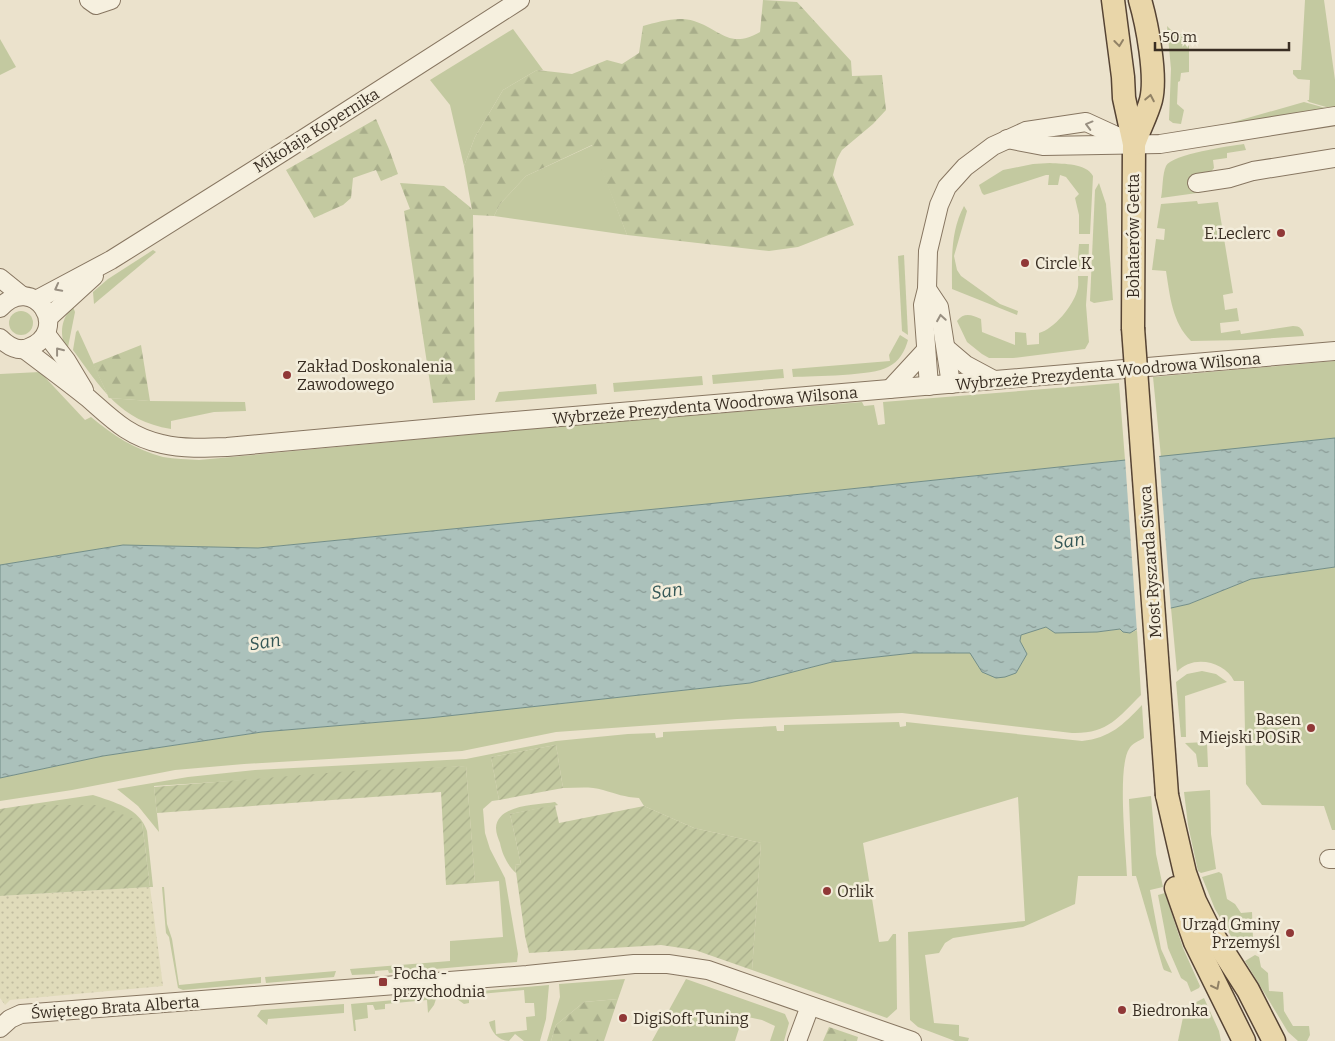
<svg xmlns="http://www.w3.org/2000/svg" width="1335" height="1041" viewBox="0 0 1335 1041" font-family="Bitter,serif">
<defs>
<pattern id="farmland-dots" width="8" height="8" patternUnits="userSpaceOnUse" patternTransform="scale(1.25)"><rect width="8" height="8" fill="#e0dbba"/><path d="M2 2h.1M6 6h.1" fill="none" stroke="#c1bca0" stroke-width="1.8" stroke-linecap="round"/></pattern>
<pattern id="forest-firs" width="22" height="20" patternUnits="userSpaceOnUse" patternTransform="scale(1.25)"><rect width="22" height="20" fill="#c3c9a0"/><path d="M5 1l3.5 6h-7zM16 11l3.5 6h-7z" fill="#a8ad8a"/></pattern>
<pattern id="garden-furrows" width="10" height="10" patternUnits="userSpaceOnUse" patternTransform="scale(1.25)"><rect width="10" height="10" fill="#c3c9a0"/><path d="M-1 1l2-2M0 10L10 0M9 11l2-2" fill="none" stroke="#a8ad8a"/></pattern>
<pattern id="water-ripples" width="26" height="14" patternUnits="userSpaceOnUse" patternTransform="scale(1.25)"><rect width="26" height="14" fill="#abc1bb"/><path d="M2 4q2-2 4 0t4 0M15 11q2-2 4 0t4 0" fill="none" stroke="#8c9d98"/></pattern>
</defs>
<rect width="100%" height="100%" fill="#ebe2cc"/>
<path fill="url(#farmland-dots)" d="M150,887l13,99 -153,14 -5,5 -5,-7v-102z"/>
<g fill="#c3c9a0">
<path d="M1305,0h19l11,80v27h-9l-17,-5 -2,-2h2l1,-20 -12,-1 -5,-5v-4h8z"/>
<path d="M1167,26l8,8h11l3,10v28l-8,1 -1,8 -2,1 -1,22 7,6 -3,14 -8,-1 -4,-3 2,-51z"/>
<path d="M513,29l30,41h-6l-34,20 -28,47 -11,29 -14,-61 -20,-25z"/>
<path d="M0,39l16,28 -16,8z"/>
<path d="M1304,102l29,8 -105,15 2,-2z"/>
<path d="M1244,144l2,6 -19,3v5l-14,2 1,8 -4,5 -16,3 3,17 -36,5c2,-10 1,-23 5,-32 6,-12 64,-20 78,-22z"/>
<path d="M593,145l34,90 -133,-19 6,-12 26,-28z"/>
<path d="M1050,163c14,1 36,0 43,13l-3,58h-11v-19l-4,-17 4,-4 -13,-17 -6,-2 -2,10h-10l1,-10h-3l-62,20 -2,-2 -3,-8 24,-15 30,-6z"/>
<path d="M1099,183l7,21 7,96 -19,3 -4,-2 5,-111z"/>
<path d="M1197,201l1,3 20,-2 15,91 -10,2 2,15 12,-2 2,13 -19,2 1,10 19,-3 1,4 52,-8c7,0 10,3 11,10l-59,4 -54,1c-19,-19 -21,-45 -25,-70l-14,-1 4,-31 8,1 1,-11 -8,-1 4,-24z"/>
<path d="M964,206l3,5 -13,45 3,14 4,6 39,28 18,7 -1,4 -65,-26c0,-28 -2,-57 12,-83z"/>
<path d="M1079,244h10l-1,27 -11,-1z"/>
<path d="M153,250l3,2 -62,52 -1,-12 15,-13z"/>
<path d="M904,255l4,80 -6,-4 -4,-75z"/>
<path d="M1078,276h10l-2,29 3,37 -4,7 -72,9h-24l-7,-4 -15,-12 -10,-21c7,-9 15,-6 24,-2l1,13 33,13v-13l11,1 1,12 12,-1v-11c15,-4 34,-27 38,-42 2,-5 1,-10 1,-15z"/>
<path d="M73,307l2,5 -7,35 -2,2c-7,-15 -5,-31 7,-42z"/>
<circle cx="21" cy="323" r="12"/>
<path d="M78,330l31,68 41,3 95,1 1,9 -32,1 -43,9v8c-51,-8 -70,-41 -98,-79l3,-18z"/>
<path d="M900,335l8,5c-3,11 -9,22 -20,27 -15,9 -74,9 -95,10l-1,-8 98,-8 -1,-6z"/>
<path d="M1335,361v77l-174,19 -8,-80z"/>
<path d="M783,369l1,9 -71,6 -1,-9z"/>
<path d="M40,372l45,48 6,-3c21,18 45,33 72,40 12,2 24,2 36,3l372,-35 291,-23 2,4 10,-1 4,20 7,-1 -2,-22 236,-19 6,77 -418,44 -449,44 -135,-3 -123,20v-191z"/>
<path d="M702,376l1,9 -89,7 -1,-9z"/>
<path d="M596,384l1,10 -102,8 4,-10z"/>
<path d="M1335,567v263h-3l-8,-24 -62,-1 -16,-21 -2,-103h-10c-9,-20 -42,-27 -57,-9l-6,-64 18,-4 62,-25z"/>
<path d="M1046,627l9,6 42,-1 24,-3 8,4 8,-3 4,65c-23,23 -34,39 -69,38l-170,-20 -165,6 -181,13 -94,19 -218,13 -69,6 -103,20 -72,11v-23l103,-22 159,-24 167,-14 321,-35 82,-21 81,-9h58l11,19 34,1 11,-19 -7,-13 1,-6z"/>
<path d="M1202,671l14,3 11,8 -42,14 1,41h-5l-5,-55 11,-8z"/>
<path d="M1142,705l2,33c-5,3 -12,5 -15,11 -12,19 -3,101 -2,127h-49l-3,28 -52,23 -70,11 -8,5 -6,10 -14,2 9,68 25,2v11l10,2 -1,3h-13l-37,-14 -8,-7 -2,-88 117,-11 -7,-124 -155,46 16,99 9,-1 5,-7h3l1,75 -10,9 -135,-48 9,-127 -67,-15 -50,-22 -5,-8c-15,-1 -22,-4 -36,-8 -13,-4 -26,-2 -40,-2l-7,-43 -65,12 8,43 -7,1 -9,8 2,24 5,16 15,29 13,76 -1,8 -128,11 -1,-3 -13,1v3l-23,1 -2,-6 100,-8v-20l53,-4 -4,-56 -24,2 -9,-117 -312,20 5,46 -21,-26 -21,-17 71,-12 67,-7 211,-11 90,-18 72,-7 27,-1 1,5 7,-1v-5l113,-6 1,5h7v-6l115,-3 1,5 6,-1v-4l176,19c28,-3 41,-16 60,-36z"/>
<path d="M1207,742l1,25h-10l-2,-13 -11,-11z"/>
<path d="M1210,790l1,44 5,35 -15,4 -3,-2 -10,-46 -4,-33z"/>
<path d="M93,795c20,7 47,13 54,36l6,56h-3l-8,-65 -116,-17z"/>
<path d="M1151,796l5,58 7,33 -13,3 11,59 11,24 -8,-3 -1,-2 -27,-92h-4l-3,-77z"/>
<path d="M555,802l3,3 -48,9 11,50 -6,1 1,8c-8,-7 -14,-19 -16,-30 -2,-5 -4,-10 -4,-15 1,-24 42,-23 59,-26z"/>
<path d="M1219,872l3,2 5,25 8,5 6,9 11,-1 1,27 -3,5 -11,6 -24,-41 -13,-32z"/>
<path d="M162,887h2l3,37 5,15 7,46 82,-8v6l-78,7 -5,-2 -9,-51 -3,-4z"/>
<path d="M1165,893l18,55 17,38 -1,2 -8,4 -4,-10 -6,-4 -13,-30 -10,-53z"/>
<path d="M1255,955l4,2 2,10 7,6 1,18 14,1 1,19 9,15h16l1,9 -3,6h-9l-10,-9 -43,-71z"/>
<path d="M336,971l-2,6 -68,6 -1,-6z"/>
<path d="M625,979l-7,20 -34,3 -28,23 -5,16h-4l13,-44 -1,-13z"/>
<path d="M686,979l99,35 4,9 -5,18h-14l5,-15 -13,-6 -19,-4 -8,25h-83z"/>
<path d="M549,985l-3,34 -6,22h-16l-9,-7 -6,7c-11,0 -18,-10 -20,-19l6,-2 1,14 31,-4 -1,-13 9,-1 -1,-13h-9l-1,-13 -55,5v8l-5,1 -7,-5v-6z"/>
<path d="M437,996l-3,9 -6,8 -1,-13 -42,4v5l-10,1 -2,-5h-6l1,13 -13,2 1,11h-2l-3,-27z"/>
<path d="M1204,998l15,33 2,10h-43l7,-33z"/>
<path d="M344,1004v9l-76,6 -1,6 -10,-9 4,-6z"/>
</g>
<g fill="url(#forest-firs)">
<path d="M763,0l34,2 54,59 1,15 30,-1 4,35 -13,14 -31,26 -5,9 -4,16 21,50 -56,22 -29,4 -142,-16 -35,-90 -66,31 -26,28 -6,12 -21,-1 2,185 -42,3 -29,-192 6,-2 -10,-26 44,3 26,21 2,3 -8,-44 11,-29 28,-47 34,-20 35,4 35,-14 15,4 17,-11 4,-27c16,-4 34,-10 51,-5 26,8 35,29 66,11z"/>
<path d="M376,119l13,30 9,25 -17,7 -5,-11 -23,8 -2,20 -8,7 -29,13 -28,-48z"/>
<path d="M141,345l9,56 -41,-3 -16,-34z"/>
<path d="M618,999l-14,42h-53l5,-16 28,-23z"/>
<path d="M829,1027l29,10 -1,4h-34z"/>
</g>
<g fill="url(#garden-furrows)">
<path d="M556,745l7,43 -64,12 -8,-43z"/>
<path d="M466,766l9,117 -29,2 -5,-93 -284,21 -3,-26 197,-16z"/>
<path d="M26,805h73l43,17 8,65 -150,9v-87z"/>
<path d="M555,805l4,18 85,-17 50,22 67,15 -9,127 -57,-20 -34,-5 -132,8 -4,-17 -10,-71 6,-1 -11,-50z"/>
</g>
<path fill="url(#water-ripples)" stroke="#738e88" d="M1335,438v129l-84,12 -62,25 -18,4 -41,25 -7,-1 -3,-3 -23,3 -42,1 -9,-6 -25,8 -1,6 7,13 -11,19 -11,4 -9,1 -14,-6 -12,-19h-57l-81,9 -82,21 -321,35 -167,14 -159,24 -103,22v-213l123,-20 135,3 449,-44z"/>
<path fill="#ebe2cc" d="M1159,454l12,157 -34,21 -12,-174z"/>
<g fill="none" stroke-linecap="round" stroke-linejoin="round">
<g stroke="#877661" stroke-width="20">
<g id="minor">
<path d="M89,0l7,5 15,-5"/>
<path d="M1007,139l36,7 117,-2 175,-28"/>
<path d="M1197,183l33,-5 23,-7 82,-13"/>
<path d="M0,278l21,17"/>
<path d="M927,289l12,18 12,77"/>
<path d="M36,300l75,-40 175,-110 234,-150"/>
<path d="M0,308c33,-37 73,23 28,40 -11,4 -21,-3 -28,-10"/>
<path d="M48,318l46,-42"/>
<path d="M46,334l20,26 18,30"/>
<path d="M946,348l20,17 28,15"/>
<path d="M24,349c21,16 43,32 64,49 24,21 41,39 74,46 21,5 43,4 65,3l252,-23 856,-73"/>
<path d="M929,386l-6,-81 4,-16 1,-38 11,-46 8,-18 18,-20 28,-21 33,-15 60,-9 48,22"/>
<path d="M890,389l36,-39"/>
<path d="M1329,859h6"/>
<path d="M0,1028l10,-9 11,-5 506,-39 107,-11h34l40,6 204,71"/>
<path d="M797,1041l13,-35"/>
</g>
</g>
<g stroke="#564434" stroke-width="25">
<g id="major">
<path d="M1113,0l10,77 1,21 10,46 -1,184"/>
<path d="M1134,144c5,-15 13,-29 17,-44 6,-24 -4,-76 -11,-100"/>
<path d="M1167,795l18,78 10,28 14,28 39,61 26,51"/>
<path d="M1176,888l19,54 49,99"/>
</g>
</g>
<use href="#minor" stroke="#f6f0df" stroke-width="18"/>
<use href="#major" stroke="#e9d6a9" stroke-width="22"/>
<g stroke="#564434" stroke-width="25" stroke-linecap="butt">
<path id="major-bridge" d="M1133,328l34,467"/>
</g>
<use href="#major-bridge" stroke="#e9d6a9" stroke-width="22"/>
</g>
<defs><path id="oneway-chevron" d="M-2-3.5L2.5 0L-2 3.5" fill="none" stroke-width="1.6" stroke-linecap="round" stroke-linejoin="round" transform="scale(1.25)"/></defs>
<g stroke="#918266">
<use href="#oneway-chevron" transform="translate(1119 43) rotate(83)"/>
<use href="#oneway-chevron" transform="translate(1150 98) rotate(-79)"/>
<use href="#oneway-chevron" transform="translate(1216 986) rotate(63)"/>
</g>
<g stroke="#988f81">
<use href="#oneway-chevron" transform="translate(1089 125) rotate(-165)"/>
<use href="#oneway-chevron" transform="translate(58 288) rotate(152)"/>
<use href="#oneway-chevron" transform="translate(941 318) rotate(-99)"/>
<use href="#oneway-chevron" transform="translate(59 351) rotate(-128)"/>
</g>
<g fill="#903837" stroke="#f3eddb" stroke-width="2">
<circle cx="1281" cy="233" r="5"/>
<circle cx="1025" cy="263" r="5"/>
<circle cx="287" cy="375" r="5"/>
<circle cx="1311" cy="728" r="5"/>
<circle cx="827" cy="891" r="5"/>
<circle cx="1290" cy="933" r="5"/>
<rect x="378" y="977" width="10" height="10" rx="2.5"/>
<circle cx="1122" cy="1010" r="5"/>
<circle cx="623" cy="1018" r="5"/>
</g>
<g text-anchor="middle" stroke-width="5" stroke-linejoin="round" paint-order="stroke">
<g font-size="16" fill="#392e23" stroke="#f3eddb">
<text transform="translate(316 130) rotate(-32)" y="6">Mikołaja Kopernika</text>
<text transform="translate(1133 236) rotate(-90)" y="6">Bohaterów Getta</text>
<text transform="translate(1108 371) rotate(-5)" y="6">Wybrzeże Prezydenta Woodrowa Wilsona</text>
<text transform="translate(705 405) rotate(-5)" y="6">Wybrzeże Prezydenta Woodrowa Wilsona</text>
<text transform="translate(1150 562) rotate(-94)" y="6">Most Ryszarda Siwca</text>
<text transform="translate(115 1007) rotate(-4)" y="6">Świętego Brata Alberta</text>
</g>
<g font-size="16" fill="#392e23" stroke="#f3eddb" text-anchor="start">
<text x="1271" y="239" text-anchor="end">E.Leclerc</text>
<text x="1035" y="269">Circle K</text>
<text x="297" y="372">Zakład Doskonalenia<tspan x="297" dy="18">Zawodowego</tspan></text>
<text x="1301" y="725" text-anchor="end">Basen<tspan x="1301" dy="18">Miejski POSiR</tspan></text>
<text x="837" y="897">Orlik</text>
<text x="1280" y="930" text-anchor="end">Urząd Gminy<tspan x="1280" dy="18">Przemyśl</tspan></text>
<text x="393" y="979">Focha -<tspan x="393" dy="18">przychodnia</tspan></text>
<text x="1132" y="1016">Biedronka</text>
<text x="633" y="1024">DigiSoft Tuning</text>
</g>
<g font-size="18" font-style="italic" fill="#345756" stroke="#f3eddb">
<text transform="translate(1069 541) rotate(-7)" y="6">San</text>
<text transform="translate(667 591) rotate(-7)" y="6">San</text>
<text transform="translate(265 642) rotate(-9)" y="6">San</text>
</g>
</g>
<path d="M1155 42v8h134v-8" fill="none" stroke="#392e23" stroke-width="2.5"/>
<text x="1162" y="42" font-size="15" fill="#392e23" stroke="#f3eddb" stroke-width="4" paint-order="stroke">50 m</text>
</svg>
